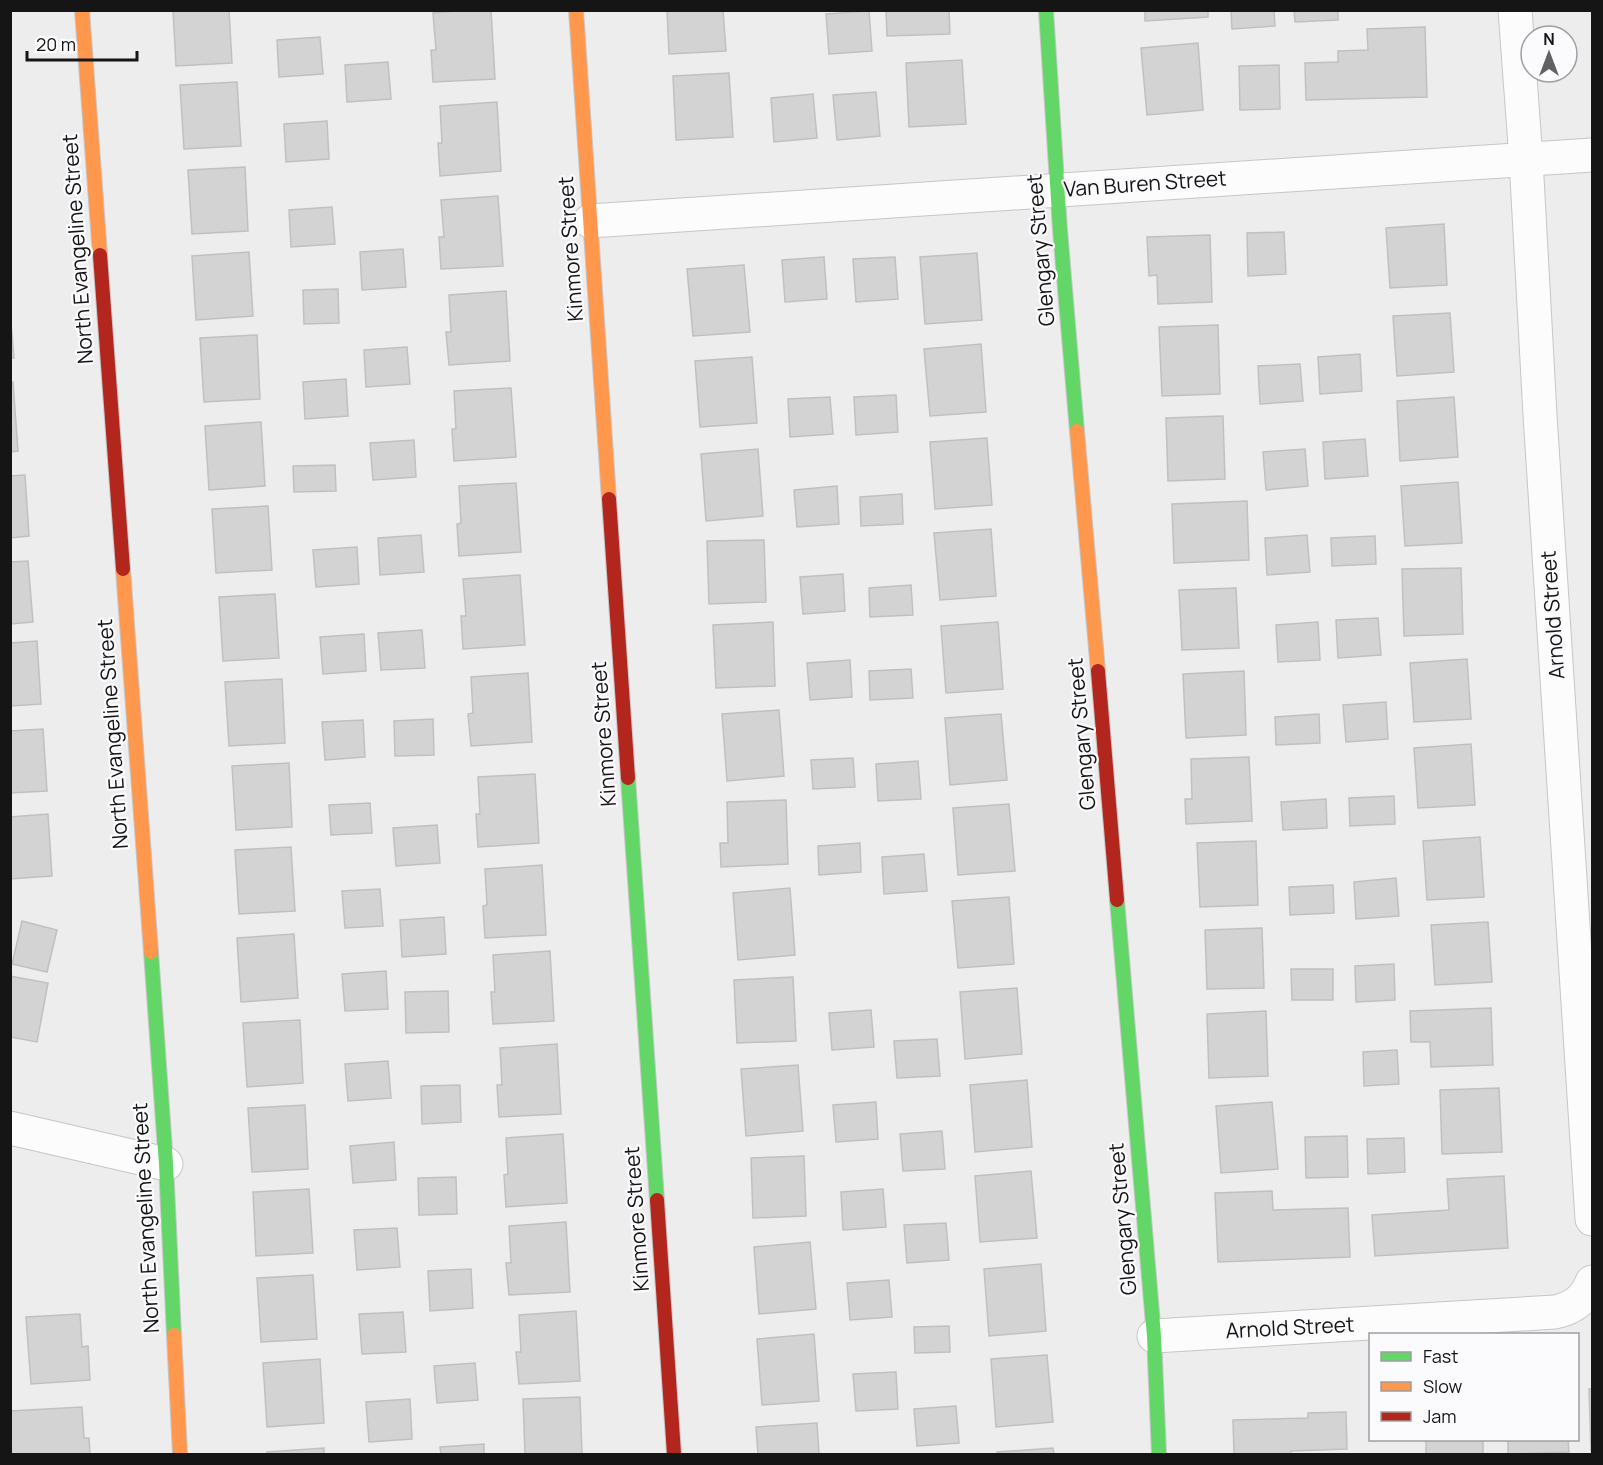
<svg xmlns="http://www.w3.org/2000/svg" width="1603" height="1465" viewBox="0 0 1603 1465" font-family="Manrope,sans-serif">
<rect width="100%" height="100%" fill="#eeedee"/>
<g fill="#d4d3d4" stroke="#c1c0c1" stroke-width="1.5">
<path d="M173,10h56l3,53 -56,3z"/>
<path d="M469,10h22l4,69 -62,3 -2,-32h5l-3,-37z"/>
<path d="M667,10h56l3,41 -57,3z"/>
<path d="M886,10h63l1,24 -63,2z"/>
<path d="M1145,10h63v7l-63,4z"/>
<path d="M1231,10h43l1,16 -43,3z"/>
<path d="M1294,10h44v10l-43,2z"/>
<path d="M869,11l3,40 -43,3 -3,-40z"/>
<path d="M1425,27l2,70 -121,3 -1,-37 33,-1v-11l30,-1 -1,-21z"/>
<path d="M320,37l3,37 -44,3 -2,-37z"/>
<path d="M1198,43l5,67 -56,5 -6,-67z"/>
<path d="M962,60l4,64 -57,3 -3,-64z"/>
<path d="M388,62l3,37 -44,3 -2,-37z"/>
<path d="M1279,65l1,44 -40,1 -1,-44z"/>
<path d="M729,73l4,64 -57,3 -3,-64z"/>
<path d="M237,82l4,64 -57,3 -4,-64z"/>
<path d="M876,92l4,44 -43,4 -4,-45z"/>
<path d="M813,94l4,44 -43,4 -3,-44z"/>
<path d="M497,102l4,69 -61,5 -2,-33h4l-2,-37z"/>
<path d="M327,121l2,38 -43,3 -2,-38z"/>
<path d="M245,167l3,64 -56,3 -4,-64z"/>
<path d="M498,196l5,70 -62,3 -2,-32h5l-3,-37z"/>
<path d="M332,207l3,37 -44,3 -2,-37z"/>
<path d="M1444,224l3,61 -57,3 -4,-60z"/>
<path d="M1284,232l2,42 -38,2 -1,-43z"/>
<path d="M1210,235l2,67 -54,2 -1,-29 -8,1 -2,-39z"/>
<path d="M403,249l3,38 -44,3 -2,-38z"/>
<path d="M249,252l4,64 -57,4 -4,-64z"/>
<path d="M977,253l5,67 -57,4 -5,-67z"/>
<path d="M824,257l3,42 -42,3 -3,-42z"/>
<path d="M895,257l3,42 -42,3 -3,-43z"/>
<path d="M744,265l6,67 -57,4 -6,-67z"/>
<path d="M338,289l1,34 -35,1 -1,-34z"/>
<path d="M506,291l4,70 -61,4 -3,-33h5l-2,-37z"/>
<path d="M10,311l4,47h-4z"/>
<path d="M1450,313l4,59 -57,4 -4,-60z"/>
<path d="M1218,325l2,69 -58,2 -3,-69z"/>
<path d="M257,335l3,64 -56,3 -4,-64z"/>
<path d="M981,344l5,68 -56,4 -6,-67z"/>
<path d="M407,347l3,37 -44,3 -2,-37z"/>
<path d="M1360,354l2,37 -42,3 -2,-37z"/>
<path d="M752,357l5,66 -57,4 -5,-66z"/>
<path d="M1300,364l3,37 -43,3 -2,-38z"/>
<path d="M346,379l2,37 -43,3 -2,-37z"/>
<path d="M10,382h3l5,69 -8,1z"/>
<path d="M511,388l5,69 -62,4 -2,-32h4l-2,-38z"/>
<path d="M896,395l2,37 -42,3 -2,-38z"/>
<path d="M830,397l3,37 -43,3 -2,-38z"/>
<path d="M1454,397l4,60 -58,4 -3,-60z"/>
<path d="M1223,416l2,63 -57,2 -2,-63z"/>
<path d="M261,422l4,64 -56,4 -4,-64z"/>
<path d="M987,438l5,67 -57,4 -5,-67z"/>
<path d="M1365,439l3,37 -43,3 -2,-37z"/>
<path d="M414,440l2,37 -43,3 -3,-37z"/>
<path d="M758,449l5,67 -57,5 -5,-67z"/>
<path d="M1305,449l3,37 -42,4 -3,-38z"/>
<path d="M335,465l1,26 -42,1 -1,-26z"/>
<path d="M25,475l4,61 -19,2v-62z"/>
<path d="M1458,482l4,61 -57,3 -4,-60z"/>
<path d="M516,483l5,69 -62,4 -2,-32 4,-1 -2,-37z"/>
<path d="M837,486l2,38 -42,3 -3,-37z"/>
<path d="M902,494l1,30 -42,2 -1,-29z"/>
<path d="M1247,501l2,59 -75,3 -2,-59z"/>
<path d="M268,506l4,64 -56,3 -4,-64z"/>
<path d="M991,529l5,67 -56,4 -6,-67z"/>
<path d="M421,535l3,37 -44,3 -2,-37z"/>
<path d="M1307,535l3,37 -43,3 -2,-37z"/>
<path d="M1375,536l1,28 -44,2 -1,-28z"/>
<path d="M764,540l2,62 -57,2 -2,-63z"/>
<path d="M357,547l2,37 -43,3 -3,-37z"/>
<path d="M28,561l5,61 -23,2v-62z"/>
<path d="M1461,568l2,66 -59,2 -2,-67z"/>
<path d="M843,574l2,37 -42,3 -3,-37z"/>
<path d="M520,575l5,70 -62,4 -2,-33h5l-3,-37z"/>
<path d="M911,585l2,30 -43,2 -1,-29z"/>
<path d="M1236,588l3,60 -57,2 -3,-60z"/>
<path d="M275,594l4,64 -56,3 -4,-64z"/>
<path d="M1378,618l3,37 -43,3 -2,-38z"/>
<path d="M773,622l2,64 -59,2 -3,-63z"/>
<path d="M998,622l5,67 -57,4 -5,-67z"/>
<path d="M1318,622l2,38 -42,2 -2,-37z"/>
<path d="M422,630l3,38 -44,2 -3,-37z"/>
<path d="M364,634l2,37 -43,3 -3,-37z"/>
<path d="M37,641l4,63 -31,2v-63z"/>
<path d="M1467,659l4,60 -57,3 -4,-59z"/>
<path d="M850,660l2,37 -42,3 -3,-37z"/>
<path d="M911,669l2,29 -43,2 -1,-29z"/>
<path d="M1244,671l2,64 -60,3 -3,-64z"/>
<path d="M528,673l4,69 -61,4 -3,-32 5,-1 -2,-36z"/>
<path d="M282,679l3,64 -56,3 -4,-64z"/>
<path d="M1386,702l2,37 -42,3 -3,-37z"/>
<path d="M779,710l5,66 -57,5 -5,-67z"/>
<path d="M1001,714l6,66 -57,5 -5,-67z"/>
<path d="M1319,714l1,29 -44,2 -1,-28z"/>
<path d="M433,719l1,36 -39,1 -1,-35z"/>
<path d="M363,720l2,37 -40,3 -3,-38z"/>
<path d="M43,729l4,62 -37,2v-62z"/>
<path d="M1471,744l4,61 -57,3 -4,-60z"/>
<path d="M1249,757l3,64 -66,3 -1,-25h7l-1,-40z"/>
<path d="M853,758l2,29 -42,2 -2,-29z"/>
<path d="M918,761l3,38 -43,2 -2,-37z"/>
<path d="M289,763l3,64 -56,3 -4,-64z"/>
<path d="M535,774l4,69 -61,4 -2,-33h4l-2,-37z"/>
<path d="M1394,796l1,28 -45,2 -1,-28z"/>
<path d="M1326,799l1,29 -44,2 -2,-28z"/>
<path d="M786,800l2,64 -67,3 -1,-24h8l-1,-41z"/>
<path d="M370,803l2,30 -41,2 -2,-30z"/>
<path d="M1009,804l6,67 -57,4 -5,-67z"/>
<path d="M48,814l4,62 -42,3v-62z"/>
<path d="M437,825l3,38 -44,3 -3,-38z"/>
<path d="M1480,837l4,60 -57,3 -4,-59z"/>
<path d="M1256,841l2,64 -58,2 -3,-64z"/>
<path d="M860,843l1,29 -42,3 -1,-29z"/>
<path d="M291,847l4,64 -56,3 -4,-64z"/>
<path d="M924,854l3,37 -43,3 -2,-37z"/>
<path d="M542,865l4,70 -61,3 -2,-32 4,-1 -2,-36z"/>
<path d="M1396,878l3,38 -43,3 -2,-37z"/>
<path d="M1333,885l1,28 -44,2 -1,-28z"/>
<path d="M790,888l5,67 -57,5 -5,-67z"/>
<path d="M380,889l3,37 -38,2 -3,-37z"/>
<path d="M1009,897l5,67 -56,4 -6,-67z"/>
<path d="M444,917l2,37 -44,3 -2,-37z"/>
<path d="M22,921l35,9 -10,42 -35,-8z"/>
<path d="M1488,922l4,60 -57,3 -4,-60z"/>
<path d="M1262,928l2,60 -57,1 -2,-59z"/>
<path d="M294,934l4,64 -57,4 -4,-64z"/>
<path d="M550,951l4,70 -61,3 -2,-32h4l-2,-37z"/>
<path d="M1394,964l1,36 -39,2 -1,-36z"/>
<path d="M1291,969h42v31h-41z"/>
<path d="M386,971l2,38 -43,2 -3,-37z"/>
<path d="M10,976l38,7 -11,59 -27,-5z"/>
<path d="M793,977l3,64 -59,2 -3,-63z"/>
<path d="M1017,988l5,66 -57,5 -5,-67z"/>
<path d="M448,991l1,41 -43,1 -1,-41z"/>
<path d="M1491,1008l2,57 -62,2 -1,-25h-19l-1,-31z"/>
<path d="M871,1010l3,37 -42,3 -3,-37z"/>
<path d="M1266,1011l2,65 -59,2 -2,-64z"/>
<path d="M300,1020l3,63 -56,4 -4,-64z"/>
<path d="M937,1039l3,37 -43,2 -3,-37z"/>
<path d="M557,1044l4,70 -62,3 -2,-32h5l-2,-37z"/>
<path d="M1397,1050l2,34 -35,2 -1,-34z"/>
<path d="M388,1061l3,37 -43,3 -3,-37z"/>
<path d="M798,1065l5,66 -57,5 -5,-67z"/>
<path d="M1027,1080l5,67 -57,5 -5,-67z"/>
<path d="M460,1085l1,37 -39,2 -1,-38z"/>
<path d="M1499,1088l3,64 -60,2 -2,-64z"/>
<path d="M876,1102l2,37 -42,3 -3,-37z"/>
<path d="M1272,1102l6,67 -57,4 -5,-67z"/>
<path d="M305,1105l3,64 -56,3 -4,-64z"/>
<path d="M942,1131l3,38 -42,2 -3,-37z"/>
<path d="M563,1134l4,69 -61,4 -2,-32 4,-1 -2,-36z"/>
<path d="M1347,1136l1,41 -42,1 -1,-41z"/>
<path d="M1404,1138l1,34 -37,2 -1,-35z"/>
<path d="M394,1142l2,38 -43,3 -3,-37z"/>
<path d="M804,1156l2,60 -53,2 -2,-60z"/>
<path d="M1031,1171l6,67 -57,4 -5,-66z"/>
<path d="M1504,1176l4,72 -133,8 -3,-41 77,-5 -2,-31z"/>
<path d="M456,1177l1,37 -38,1 -1,-37z"/>
<path d="M309,1189l4,64 -57,3 -3,-64z"/>
<path d="M883,1189l3,38 -43,3 -2,-38z"/>
<path d="M1272,1191l1,19 75,-2 2,49 -132,5 -3,-69z"/>
<path d="M566,1222l4,70 -61,3 -3,-32h5l-2,-37z"/>
<path d="M946,1223l3,37 -42,3 -3,-38z"/>
<path d="M397,1228l3,39 -43,3 -3,-40z"/>
<path d="M810,1242l6,67 -57,5 -5,-67z"/>
<path d="M1041,1264l5,67 -57,5 -5,-67z"/>
<path d="M471,1269l2,39 -43,3 -2,-40z"/>
<path d="M313,1275l4,64 -56,3 -4,-64z"/>
<path d="M889,1280l3,37 -42,3 -3,-37z"/>
<path d="M576,1311l4,70 -61,3 -3,-32h5l-2,-37z"/>
<path d="M403,1312l3,40 -44,2 -3,-40z"/>
<path d="M80,1314l2,33 6,-1 2,34 -59,4 -5,-67z"/>
<path d="M949,1326l1,26 -35,1 -1,-26z"/>
<path d="M814,1334l5,67 -57,4 -5,-66z"/>
<path d="M1047,1355l6,67 -57,5 -5,-68z"/>
<path d="M320,1359l4,64 -57,4 -4,-64z"/>
<path d="M475,1363l3,37 -41,3 -3,-37z"/>
<path d="M896,1372l2,37 -42,2 -3,-37z"/>
<path d="M1589,1389h3v62h-1z"/>
<path d="M580,1397l2,57h-57l-2,-55z"/>
<path d="M410,1399l2,40 -43,3 -3,-40z"/>
<path d="M956,1406l3,37 -42,3 -3,-37z"/>
<path d="M82,1407l2,31h5l1,16h-79l-1,-43z"/>
<path d="M1346,1412l1,37 -56,2v3h-57l-1,-34 75,-2v-5z"/>
<path d="M817,1423l2,31h-61l-2,-27z"/>
<rect x="1426" y="1440" width="57" height="14"/>
<path d="M1508,1440h60l1,12 -61,2z"/>
<path d="M484,1444v10h-43l-1,-7z"/>
<path d="M324,1448v6h-57v-2z"/>
<path d="M1053,1448l1,6h-57v-2z"/>
</g>
<g fill="none" stroke-linecap="round" stroke-linejoin="round">
<g stroke="#c6c6c7" stroke-width="35">
<g id="street">
<path d="M1515,10l11,149 14,256 52,804"/>
<path d="M590,221l1002,-66"/>
<path d="M10,1128l156,36"/>
<path d="M1154,1336l401,-24c18,-4 30,-12 37,-30"/>
</g>
</g>
<g stroke="#c6c6c7" stroke-width="16">
<g id="fast">
<path d="M1046,10l14,220 17,201"/>
<path d="M628,778l29,422"/>
<path d="M1117,900l37,436 5,118"/>
<path d="M151,952l15,212 8,171"/>
</g>
</g>
<g stroke="#c6c6c7" stroke-width="16">
<g id="slow">
<path d="M82,10l18,245"/>
<path d="M576,10l33,489"/>
<path d="M1077,431l21,240"/>
<path d="M123,569l28,383"/>
<path d="M174,1335l6,119"/>
</g>
</g>
<g stroke="#c6c6c7" stroke-width="16">
<g id="jam">
<path d="M100,255l23,314"/>
<path d="M609,499l19,279"/>
<path d="M1098,671l19,229"/>
<path d="M657,1200l17,254"/>
</g>
</g>
<use href="#street" stroke="#fcfcfc" stroke-width="33"/>
<use href="#fast" stroke="#63d668" stroke-width="14"/>
<use href="#slow" stroke="#ff974d" stroke-width="14"/>
<use href="#jam" stroke="#b3261e" stroke-width="14"/>
</g>
<g text-anchor="middle" stroke-width="4.5" stroke-linejoin="round" paint-order="stroke">
<g font-size="21" fill="#161516" stroke="#fbfafd">
<text transform="translate(1145 184) rotate(-4)" y="7">Van Buren Street</text>
<text transform="translate(78 249) rotate(-94)" y="7">North Evangeline Street</text>
<text transform="translate(571 249) rotate(-94)" y="7">Kinmore Street</text>
<text transform="translate(1041 250) rotate(-95)" y="7">Glengary Street</text>
<text transform="translate(1553 615) rotate(-94)" y="7">Arnold Street</text>
<text transform="translate(113 734) rotate(-94)" y="7">North Evangeline Street</text>
<text transform="translate(604 734) rotate(-94)" y="7">Kinmore Street</text>
<text transform="translate(1082 734) rotate(-95)" y="7">Glengary Street</text>
<text transform="translate(146 1218) rotate(-93)" y="7">North Evangeline Street</text>
<text transform="translate(637 1219) rotate(-94)" y="7">Kinmore Street</text>
<text transform="translate(1123 1219) rotate(-95)" y="7">Glengary Street</text>
<text transform="translate(1290 1328) rotate(-3)" y="7">Arnold Street</text>
</g>
</g>
<rect width="1603" height="1465" fill="none" stroke="#161516" stroke-width="24"/>
<rect x="1369" y="1333" width="210" height="108" fill="#fbfafd" stroke="#9f9ea1" stroke-width="1.5"/>
<rect x="1381" y="1352" width="30" height="9" fill="#63d668" stroke="#9f9ea1" stroke-width="1.5"/>
<text x="1423" y="1363" font-size="18" fill="#161516">Fast</text>
<rect x="1381" y="1382" width="30" height="9" fill="#ff974d" stroke="#9f9ea1" stroke-width="1.5"/>
<text x="1423" y="1393" font-size="18" fill="#161516">Slow</text>
<rect x="1381" y="1412" width="30" height="9" fill="#b3261e" stroke="#9f9ea1" stroke-width="1.5"/>
<text x="1423" y="1423" font-size="18" fill="#161516">Jam</text>
<g transform="translate(1549 54)"><circle r="28" fill="#fbfafd" stroke="#9f9ea1" stroke-width="1.5"/>
<path d="M0-4.5L10 22L0 15L-10 22Z" fill="#626162"/>
<text y="-9" font-size="16" font-weight="bold" text-anchor="middle" fill="#161516">N</text>
</g>
<path d="M27 51v9h110v-9" fill="none" stroke="#161516" stroke-width="3"/>
<text x="36" y="51" font-size="18" fill="#161516" stroke="#fbfafd" stroke-width="4.5" paint-order="stroke">20 m</text>
</svg>
